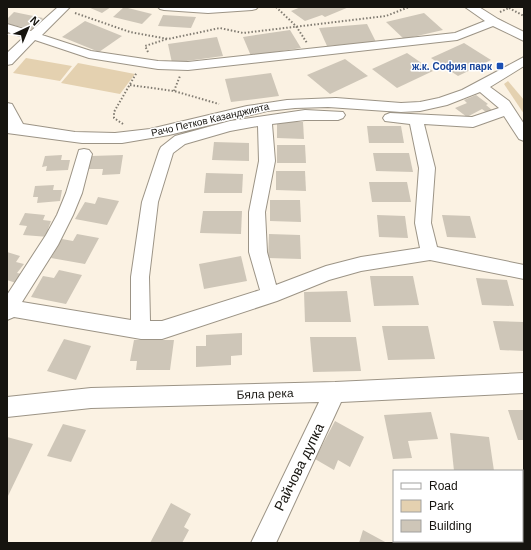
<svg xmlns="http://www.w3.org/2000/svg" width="531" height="550" viewBox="0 0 531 550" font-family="Arial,sans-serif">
<rect width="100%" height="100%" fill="#fbf2e3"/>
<g fill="#e4d1b0">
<path d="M26,58l46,8 -12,15 -47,-8z"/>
<path d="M78,63l57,11 -15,20 -59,-11z"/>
<path d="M508,81l16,19v14l-20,-30z"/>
</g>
<g fill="#cec6b8">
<path d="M88,7h23l-9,6z"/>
<path d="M124,7l28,7 -10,10 -29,-7z"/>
<path d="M301,7h48l-24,10 -3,-2 -17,6 -14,-10z"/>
<path d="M14,12l29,6 -11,11 -25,-5v-5z"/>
<path d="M424,13l19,17 -39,9 -18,-17z"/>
<path d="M163,15l33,2 -5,11 -33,-2z"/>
<path d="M85,21l37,15 -23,16 -37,-15z"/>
<path d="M367,24l9,18 -49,4 -8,-18z"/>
<path d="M290,30l11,18 -50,8 -8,-19z"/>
<path d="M217,37l6,19 -51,7 -4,-19z"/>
<path d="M464,43l27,17 -33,16 -27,-18z"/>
<path d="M407,53l26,18 -36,17 -25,-19z"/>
<path d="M345,59l23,17 -38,18 -23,-19z"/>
<path d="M271,73l8,23 -48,6 -6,-23z"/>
<path d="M476,95l12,9 -2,1 6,5 -6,2 -4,-3 -15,8 -12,-9 12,-5 -3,-3z"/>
<path d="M277,122h26l1,17 -27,-1z"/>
<path d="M367,126h34l3,17h-35z"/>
<path d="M214,142l35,1v18l-37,-1z"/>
<path d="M277,145h28l1,18h-29z"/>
<path d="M373,153h36l4,19 -37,-1z"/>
<path d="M62,155l-1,5h9l-2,10 -22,1 1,-5 -5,1 3,-11z"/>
<path d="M123,155l-3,19 -18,1 1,-6h-16l4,-13z"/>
<path d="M276,171h29l1,20 -30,-1z"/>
<path d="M206,173l37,1 -1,19h-38z"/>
<path d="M369,182h38l4,20h-39z"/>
<path d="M54,185l-1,5h9l-2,11 -23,2 1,-6h-5l2,-11z"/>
<path d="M98,197l21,4 -12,24 -32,-6 10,-17 10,2z"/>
<path d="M270,200h30l1,22 -31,-1z"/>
<path d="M203,211h39l-1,23 -41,-1z"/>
<path d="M25,213l20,2 -2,5 8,1 -3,8 5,1 -4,7 -26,-2 4,-9 -8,-1z"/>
<path d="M377,215l28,1 3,22 -29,-1z"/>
<path d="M442,215l28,1 6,22 -29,-1z"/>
<path d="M77,234l22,4 -14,26 -34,-6 11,-19 11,2z"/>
<path d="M269,234l31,1 1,24 -33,-1z"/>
<path d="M7,252l13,4 -4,6 8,2 -7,9 5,1 -6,9 -9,-3z"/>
<path d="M241,256l6,25 -43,8 -5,-25z"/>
<path d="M59,270l23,5 -16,29 -35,-7 12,-21 11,2z"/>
<path d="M370,276h43l6,29 -45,1z"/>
<path d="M476,278l31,2 7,26 -32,-1z"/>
<path d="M347,291l4,31h-46l-1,-30z"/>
<path d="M493,321l31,1v29l-24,-1z"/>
<path d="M382,326h46l7,33 -47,1z"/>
<path d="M242,333v22l-11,1v9l-35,2v-21h10v-11z"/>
<path d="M310,337h46l5,34 -48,1z"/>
<path d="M64,339l27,7 -15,34 -29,-9z"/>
<path d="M134,340h40l-4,30h-34l1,-9h-7z"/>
<path d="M508,410h16v30h-6z"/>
<path d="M431,412l7,27 -30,2 4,17 -19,1 -9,-44z"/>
<path d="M335,421l29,16 -14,30 -12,-7 -4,10 -19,-11z"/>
<path d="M63,424l23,6 -15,32 -24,-6z"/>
<path d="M450,433l39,4 5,34h-40z"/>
<path d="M7,437l26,7 -26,54z"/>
<path d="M171,503l20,11 -7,13 5,3 -7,13h-32z"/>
<path d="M363,530l24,13h-28z"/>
</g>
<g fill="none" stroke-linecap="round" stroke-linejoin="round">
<g stroke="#9c9486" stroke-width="2">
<g id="minor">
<path d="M58,7h12l-28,28 49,16 67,10 30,1 267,-29 30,-12 -20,-14h14l19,12 26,13v9l-31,-15 -36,14 -269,30 -30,-1 -69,-11 -54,-18 -23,24 -5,1v-12l17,-16 -17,-5v-8l24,7z"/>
<path d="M158,7h100l-2,2 -4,1 -44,3 -44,-3 -4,-1z"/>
<path d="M524,57v9l-34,21 19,14 15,23v17l-5,-2 -15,-23 -31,11 -49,-3 11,44 -4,55 6,24 87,18v14l-94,-19 -69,11 -32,9 -52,21 -115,38h-21l-127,-22 -7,3v-25l39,-60 11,-20 9,-22 13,-43 5,-1 5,1 3,4 -10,39 -9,22 -15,30 -36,57 109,18v-43l11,-75 17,-51 2,-4 14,-11 55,-15 75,-11 38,2 2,3 -2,3 -5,2h-33l-33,4 3,37 -10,51 2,40 9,33 50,-19 35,-9 59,-9 -5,-25 4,-55 -9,-44 -25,-3 -2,-3 2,-3 5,-2 82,4 27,-9 -19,-16 -33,13 -27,6 -19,1 -73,-5 -33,1 -28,3 -98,24 -47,8h-40l-75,-10v-10h1l-1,-20 5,1 11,20 52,8 40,1 35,-4 97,-23 40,-6 49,-2 65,5 19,-1 19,-4 23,-8zM258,126l1,35 -10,51v40l11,38 -98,31h-12l-1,-44 9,-75 15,-49 12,-9 45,-13z"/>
<path d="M524,373v20l-183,9 -65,141h-25l68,-141 -228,6 -84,9v-20l84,-9 244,-6z"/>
</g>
</g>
<g stroke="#807b71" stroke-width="2" stroke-dasharray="1.5 2" stroke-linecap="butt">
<path d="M276,7l20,19 11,17"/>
<path d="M509,8l15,8"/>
<path d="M500,12l11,-5"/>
<path d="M75,13l55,19 38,7 52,-11 23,5 143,-17 23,-9"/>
<path d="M148,52l-3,-6 22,-7"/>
<path d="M130,85l44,6 45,13"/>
<path d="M174,91l6,-15"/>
<path d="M123,124l-9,-6v-6l23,-40"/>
</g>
<use href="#minor" fill="#fff" fill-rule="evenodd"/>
</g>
<rect fill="#1a4fb4" stroke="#fff" stroke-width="1.5" x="496" y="62" width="8" height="8" rx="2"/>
<g text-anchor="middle" stroke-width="3" stroke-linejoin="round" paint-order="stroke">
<g font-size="10" font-weight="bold" fill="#164399" stroke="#fff" text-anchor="end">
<text x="492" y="70">ж.к. София парк</text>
</g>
<g font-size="10" fill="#16140f" stroke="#fff">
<text transform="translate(210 119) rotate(-13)" y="4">Рачо Петков Казанджията</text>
</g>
<g font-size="12" fill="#16140f" stroke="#fff">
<text transform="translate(265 394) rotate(-2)" y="4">Бяла река</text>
</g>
<g font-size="14" fill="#16140f" stroke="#fff">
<text transform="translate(299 467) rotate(-64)" y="5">Райчова дупка</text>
</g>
</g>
<rect width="531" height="550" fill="none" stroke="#16140f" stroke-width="16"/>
<rect x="393" y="470" width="130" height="72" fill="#ffffff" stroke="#a2a19f"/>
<rect x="401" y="483" width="20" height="6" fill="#ffffff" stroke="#a2a19f"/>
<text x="429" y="490" font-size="12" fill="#16140f">Road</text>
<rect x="401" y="500" width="20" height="12" fill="#e4d1b0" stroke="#a2a19f"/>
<text x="429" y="510" font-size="12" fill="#16140f">Park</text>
<rect x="401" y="520" width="20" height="12" fill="#cec6b8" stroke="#a2a19f"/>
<text x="429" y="530" font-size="12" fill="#16140f">Building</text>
<g transform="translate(28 28) rotate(44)" stroke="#ffffff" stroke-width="3" paint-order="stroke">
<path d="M0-3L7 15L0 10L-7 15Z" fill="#16140f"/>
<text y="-6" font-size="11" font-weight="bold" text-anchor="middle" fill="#16140f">N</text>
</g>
</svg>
